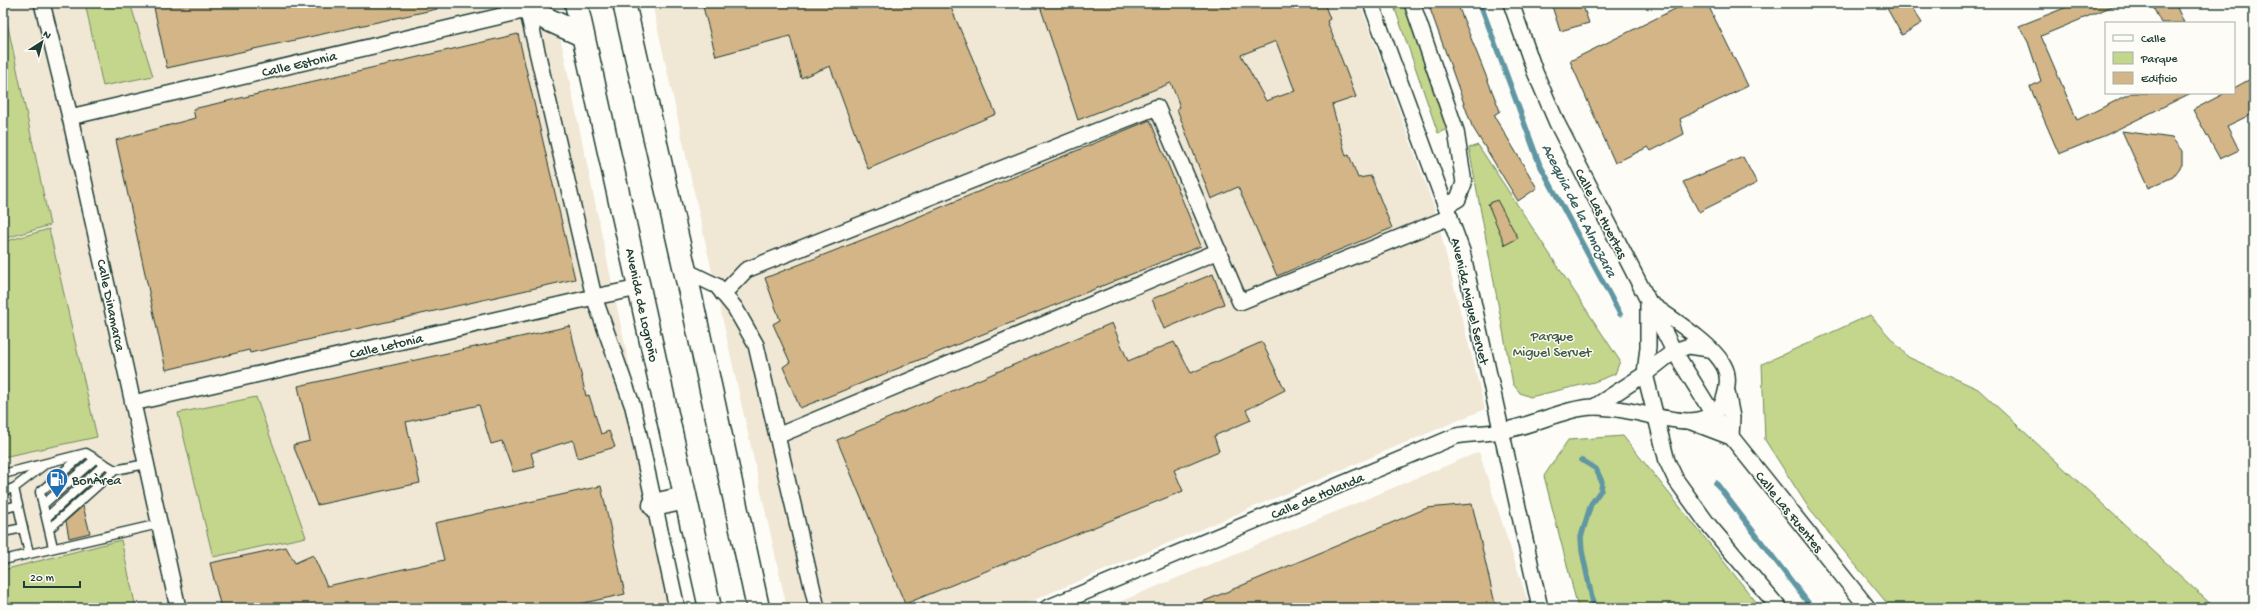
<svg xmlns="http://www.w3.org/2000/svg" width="2257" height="611" viewBox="0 0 2257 611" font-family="'Gochi Hand',sans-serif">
<rect width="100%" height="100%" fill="#fdfcf7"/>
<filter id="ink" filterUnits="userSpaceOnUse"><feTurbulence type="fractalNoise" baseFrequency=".025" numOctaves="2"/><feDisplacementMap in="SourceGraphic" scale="8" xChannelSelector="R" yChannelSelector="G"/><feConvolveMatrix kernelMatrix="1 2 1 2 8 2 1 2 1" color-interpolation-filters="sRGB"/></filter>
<g filter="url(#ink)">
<g fill="#f0e7d5">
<path d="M3,3h550l88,418 42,187h-680v-369l47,-14z"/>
<path d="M652,3h708l74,204 51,202 -470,199h-228z"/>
<path d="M1479,452l51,156h-425z"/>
</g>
<g fill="#c4d68b" stroke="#728a60">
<path d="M3,3l47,222 -47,14z"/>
<path d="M85,3h45l23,73 -50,10z"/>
<path d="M1393,3h14l45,124 -14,6z"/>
<path d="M1478,145l142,216 -5,13 -21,8 -64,15 -10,-4 -7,-9 -44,-236z"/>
<path d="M49,229l48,208 -94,20v-215z"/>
<path d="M1870,315l38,42 70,32 237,219h-324l-81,-98 -45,-70 -3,-76z"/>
<path d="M256,397l50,140 -93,20 -35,-144z"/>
<path d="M1623,436l138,172h-183l-34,-132 24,-36z"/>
<path d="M121,540l15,68h-133v-38z"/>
</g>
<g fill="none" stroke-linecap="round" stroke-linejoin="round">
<g stroke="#6097a3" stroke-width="5.5">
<path d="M1480,3l59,160 81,151"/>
<path d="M1582,460l14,9 6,13 -1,8 -10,14 -10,33 1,14 12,57"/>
<path d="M1716,483l96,125"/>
</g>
</g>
<g fill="#d3b587" stroke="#1f3d34" fill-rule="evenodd">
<path d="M153,3h283l1,6 -270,59z"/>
<path d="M702,3h247l47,111 -128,55 -38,-103 -29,12 -11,-42 -74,20z"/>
<path d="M1039,3h285l6,16 -3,2 29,76 -24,8 14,51 3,-1 9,23 13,-2 21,52 -115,48 -39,-89 -27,12 -34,-90 3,-2 -9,-24 -93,37zM1276,41l19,50 -29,10 -25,-46z"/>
<path d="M1428,3h29l43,108 -6,4 43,73 -19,13 -46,-75z"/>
<path d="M1551,3h31l7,20 -29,8z"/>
<path d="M1687,3h20l41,83 -68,33 4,15 -33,17 -3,-4 -33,16 -45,-102z"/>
<path d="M1884,3h25l13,20 -20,12z"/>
<path d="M2077,3h43l-79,33 36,84 55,-27h59l-85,42 -47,19 -29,-67 11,-6 -13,-39 -9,-16z"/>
<path d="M2151,3h24l9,20h-23z"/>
<path d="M518,34l57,245 -325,74 -1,-3 -83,20 -50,-230 79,-22 -2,-9z"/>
<path d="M2254,77v36l-27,13 12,24 -19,9 -27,-49 32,-17h9v-5z"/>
<path d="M1150,120l51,126 -401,162 -17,-41 7,-5 -17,-38 7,-4 -15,-42 112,-44z"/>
<path d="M2122,131l50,7 10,13v14l-9,12 -25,11z"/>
<path d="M1743,157l14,26 -58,29 -16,-30z"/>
<path d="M1497,200l21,38 -13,7 -17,-41z"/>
<path d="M1213,274l11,30 -60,25 -12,-30z"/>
<path d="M1112,323l16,38 46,-19 17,31 71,-31 23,48 -39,20 5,10 -37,16 5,15 -45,19 9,21 -278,113 -68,-164z"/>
<path d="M570,326l16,70 3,-1 12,39 8,-3 6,16 -37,11 -5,-18 -42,13 4,14 -22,5 -11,-31 -11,3 -12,-39 -73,17 14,61 -103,22 -24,-60 17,-4 -12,-55z"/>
<path d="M601,486l24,108 -64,14h-340l-11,-45 76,-16 9,16 18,-8 14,31 117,-26 -9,-37z"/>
<path d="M1472,504l24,104h-308l239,-100z"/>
<path d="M83,506l7,27 -21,5 -3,-17z"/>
</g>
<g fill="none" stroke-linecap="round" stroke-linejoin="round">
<g stroke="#1f3d34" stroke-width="11">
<g id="lane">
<path d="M3,474l83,-21 29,17 31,-6"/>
<path d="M3,491l11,-3"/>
<path d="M44,504l51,-45"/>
<path d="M3,509l15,-4"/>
<path d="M47,517l58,-53"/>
<path d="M23,528l6,25"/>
<path d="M49,529l66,-59"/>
<path d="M3,532l20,-4 -9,-40 30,-23"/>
<path d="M53,547l-13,-55 43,-37"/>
<path d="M3,560l156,-36"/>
</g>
</g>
<g stroke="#1f3d34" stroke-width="18">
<g id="street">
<path d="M42,3l28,114 108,491"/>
<path d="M1371,3l91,248 78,357"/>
<path d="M1412,3l44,128 8,52 -6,16 -12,7"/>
<path d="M1511,3l24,69 22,51 117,228 39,63 155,194"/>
<path d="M526,4l68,293 39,110 44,201"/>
<path d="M70,117l457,-107"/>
<path d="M686,271l31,15 18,22 21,37 61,263"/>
<path d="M723,294l23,-24 411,-163 83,195 210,-85"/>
<path d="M1648,303v44l-3,27 22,87 9,19 31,43 72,85"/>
<path d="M133,403l461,-106 45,-9"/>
<path d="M1594,407l51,-33 29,-23 15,-5 20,3"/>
<path d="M1689,421l42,16 1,-20 -5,-25"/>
<path d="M777,436l442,-185"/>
<path d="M1047,608l409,-172c15,-3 30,-2 45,-5 29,-4 65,-24 94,-24 32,0 62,13 93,14 13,0 30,-6 35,-19 4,-11 7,-25 1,-36 -11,-22 -55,-49 -76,-64"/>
</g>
</g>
<g stroke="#1f3d34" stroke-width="25">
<g id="highway">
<path d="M576,3l134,605"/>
<path d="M624,3l67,294 67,311"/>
<path d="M527,10l55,25"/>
<path d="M654,505l31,-7"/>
</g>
</g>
<use href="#lane" stroke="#fdfcf7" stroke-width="8"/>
<use href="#street" stroke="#fdfcf7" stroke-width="15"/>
<use href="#highway" stroke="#fdfcf7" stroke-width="22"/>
</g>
</g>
<defs>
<g id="fuel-pin" transform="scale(1.15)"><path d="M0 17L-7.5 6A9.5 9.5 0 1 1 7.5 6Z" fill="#1f6fb2" stroke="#fdfcf7"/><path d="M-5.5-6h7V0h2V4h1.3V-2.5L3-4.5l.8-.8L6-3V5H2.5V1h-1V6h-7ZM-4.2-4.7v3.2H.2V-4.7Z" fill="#fff"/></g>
</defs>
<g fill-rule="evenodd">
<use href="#fuel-pin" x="57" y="479"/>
</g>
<g text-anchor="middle" stroke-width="3" stroke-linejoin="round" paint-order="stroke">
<g font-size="14" fill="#1f3d34" stroke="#fdfcf7">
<text transform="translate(299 63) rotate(-13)" y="5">Calle Estonia</text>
<text transform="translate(1602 213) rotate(63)" y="5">Calle Las Huertas</text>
<text transform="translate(1471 301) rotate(77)" y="5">Avenida Miguel Servet</text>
<text transform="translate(112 305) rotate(78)" y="5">Calle Dinamarca</text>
<text transform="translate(643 305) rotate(78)" y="5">Avenida de Logroño</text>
<text transform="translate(386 345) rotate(-13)" y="5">Calle Letonia</text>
<text transform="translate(1317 495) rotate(-23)" y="5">Calle de Holanda</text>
<text transform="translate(1790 511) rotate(51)" y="5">Calle Las Fuentes</text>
</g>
<g font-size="14" fill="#405c45" stroke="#fdfcf7">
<text x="1552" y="340">Parque<tspan x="1552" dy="16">Miguel Servet</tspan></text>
</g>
<g font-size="14" fill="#1f3d34" stroke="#fdfcf7" text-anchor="start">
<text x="72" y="484">BonÀrea</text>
</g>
<g font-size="15" font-style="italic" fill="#3a6262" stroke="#fdfcf7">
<text transform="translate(1580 210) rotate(63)" y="5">Acequia de la Almozara</text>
</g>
</g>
<rect width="2257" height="611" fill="none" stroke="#fdfcf7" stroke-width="16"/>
<rect x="8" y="8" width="2241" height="595" fill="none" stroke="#1f3d34" stroke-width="1.5" filter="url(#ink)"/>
<rect x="2105" y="22" width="130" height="72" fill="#fdfcf7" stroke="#a4b0a9"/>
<rect x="2113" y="35" width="20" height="6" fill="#fdfcf7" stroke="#a4b0a9"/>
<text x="2141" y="42" font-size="12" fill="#1f3d34">Calle</text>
<rect x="2113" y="52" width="20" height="12" fill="#c4d68b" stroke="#a4b0a9"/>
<text x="2141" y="62" font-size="12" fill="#1f3d34">Parque</text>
<rect x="2113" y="72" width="20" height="12" fill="#d3b587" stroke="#a4b0a9"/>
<text x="2141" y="82" font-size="12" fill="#1f3d34">Edificio</text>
<g transform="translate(42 42) rotate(36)" stroke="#fdfcf7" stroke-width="3" paint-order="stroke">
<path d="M0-3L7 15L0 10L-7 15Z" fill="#1f3d34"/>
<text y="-6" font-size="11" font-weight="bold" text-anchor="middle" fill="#1f3d34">N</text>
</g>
<path d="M24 581v6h56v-6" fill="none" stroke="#1f3d34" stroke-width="2"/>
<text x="30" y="581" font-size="12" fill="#1f3d34" stroke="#fdfcf7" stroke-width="3" paint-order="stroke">20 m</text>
</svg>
